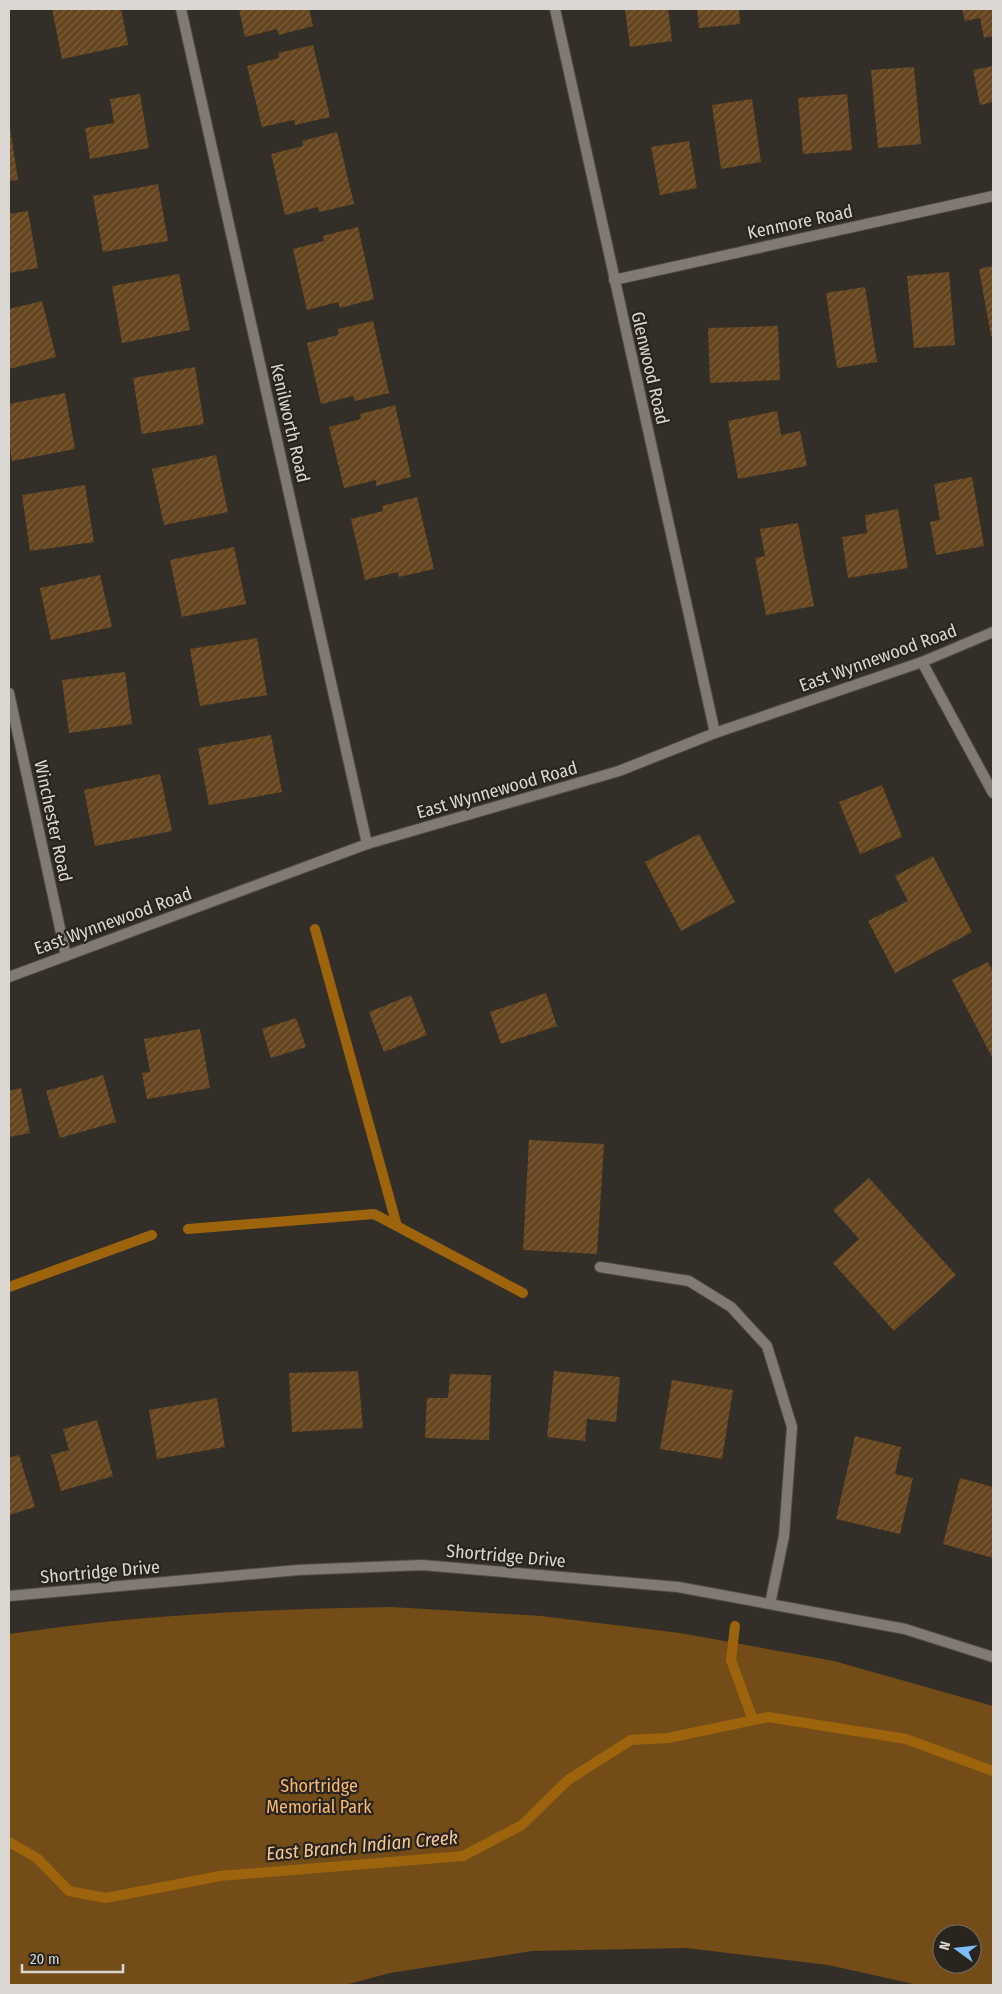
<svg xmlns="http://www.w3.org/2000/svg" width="1002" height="1994" viewBox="0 0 1002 1994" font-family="'Fira Sans Condensed',sans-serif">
<defs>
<pattern id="building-hatch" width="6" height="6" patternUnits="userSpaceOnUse" patternTransform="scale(1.25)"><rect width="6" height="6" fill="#65451e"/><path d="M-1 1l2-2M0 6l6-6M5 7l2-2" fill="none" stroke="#7a5f3e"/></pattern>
</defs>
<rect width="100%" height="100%" fill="#332e28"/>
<path fill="#744c17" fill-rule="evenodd" d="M392,1607l149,9 139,17 154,28 159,45v279h-75l-90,-20 -142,-17 -154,3 -142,22 -45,12h-336v-351c127,-19 254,-25 383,-27zM942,1934h30v30h-30z"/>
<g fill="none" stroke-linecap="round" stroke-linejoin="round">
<g stroke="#9e640d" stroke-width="10">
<path d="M315,929l82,297"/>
<path d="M188,1229l186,-15 149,79"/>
<path d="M9,1287l143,-52"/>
<path d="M735,1626l-4,34 22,60"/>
<path d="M9,1842l28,16 32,33 37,7 114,-22 243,-20 59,-31 46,-45 63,-40 37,-2 100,-21 138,22 87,32"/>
</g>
</g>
<g fill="url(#building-hatch)">
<path d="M52,9h69l7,36 -66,14z"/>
<path d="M239,9h70l4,17 -34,9 -2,-6 -32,8z"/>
<path d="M625,9h43l4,32 -42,6z"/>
<path d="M697,9h42l1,15 -41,4z"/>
<path d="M962,9h31v27l-9,2 -4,-20 -15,3z"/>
<path d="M313,45l17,72 -35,8 -1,-5 -32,7 -15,-61 32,-8 -1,-5z"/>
<path d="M993,66v36l-13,3 -7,-35z"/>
<path d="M914,67l7,77 -43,4 -7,-78z"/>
<path d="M140,94l9,54 -59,11 -5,-31 29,-5 -4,-24z"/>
<path d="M847,94l5,56 -49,4 -5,-56z"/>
<path d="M752,99l9,63 -40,7 -9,-64z"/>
<path d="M9,121l9,59 -9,1z"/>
<path d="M337,132l17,72 -35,8 -1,-5 -33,8 -14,-61 32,-8 -1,-5z"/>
<path d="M689,141l8,47 -37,7 -9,-48z"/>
<path d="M158,184l10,57 -65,11 -10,-56z"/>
<path d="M28,211l10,57 -29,5v-59z"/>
<path d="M358,227l16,72 -34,9 -2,-6 -31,8 -14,-61 31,-8 -1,-5z"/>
<path d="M993,266v70h-2l-12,-67z"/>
<path d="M949,272l6,73 -41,3 -7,-72z"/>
<path d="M179,274l11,56 -68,13 -10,-57z"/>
<path d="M865,287l12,75 -40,6 -11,-75z"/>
<path d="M42,301l14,56 -47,12v-60z"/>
<path d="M373,321l16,72 -34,8 -2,-5 -32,8 -14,-61 31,-8v-6z"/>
<path d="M778,326l2,54 -70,3 -2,-55z"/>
<path d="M195,367l9,57 -62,10 -9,-56z"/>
<path d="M65,393l10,56 -63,12 -3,-19v-38z"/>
<path d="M395,405l16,72 -35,9v-6l-32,8 -15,-61 32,-8 -1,-5z"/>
<path d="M777,411l4,24 19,-4 7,35 -69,13 -10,-58z"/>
<path d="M216,455l12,57 -64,13 -12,-56z"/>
<path d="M972,477l12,69 -48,9 -6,-33 10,-2 -6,-36z"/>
<path d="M85,485l9,57 -64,9 -8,-56z"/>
<path d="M417,497l17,72 -35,8 -1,-5 -33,8 -14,-61 32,-8 -1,-5z"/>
<path d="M898,509l10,59 -60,10 -6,-41 25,-4 -2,-18z"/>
<path d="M798,523l16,83 -48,9 -11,-57 10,-2 -5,-27z"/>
<path d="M234,547l12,57 -64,13 -12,-57z"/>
<path d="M100,575l12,52 -61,13 -11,-52z"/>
<path d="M257,638l10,57 -67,11 -10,-57z"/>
<path d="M125,672l7,52 -63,9 -7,-53z"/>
<path d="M271,735l11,57 -73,13 -11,-57z"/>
<path d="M160,774l12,57 -77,15 -11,-56z"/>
<path d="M882,785l20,52 -42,17 -21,-52z"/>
<path d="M699,834l36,68 -54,29 -36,-69z"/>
<path d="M933,856l39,76 -77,41 -27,-52 40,-20 -13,-25z"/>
<path d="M988,962l5,10 -1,85 -40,-77z"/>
<path d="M546,993l11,33 -56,18 -11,-32z"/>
<path d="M411,995l16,40 -43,17 -15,-40z"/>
<path d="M296,1018l10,29 -35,11 -9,-29z"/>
<path d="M200,1029l10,59 -63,11 -5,-26 8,-1 -6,-33z"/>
<path d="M103,1075l13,47 -56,16 -14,-47z"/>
<path d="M21,1088l9,45 -21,4v-46z"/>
<path d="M529,1140l75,4 -7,110 -74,-4z"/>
<path d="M869,1178l87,97 -62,56 -61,-68 26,-24 -26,-29z"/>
<path d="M358,1371l5,57 -71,4 -3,-59z"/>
<path d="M554,1371l66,6 -4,45 -29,-3 -2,22 -38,-4z"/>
<path d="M450,1374l41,1 -2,65 -64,-2 2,-40h21z"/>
<path d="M672,1380l61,10 -11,69 -62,-10z"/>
<path d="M217,1398l8,49 -68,12 -8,-49z"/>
<path d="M97,1420l16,56 -52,15 -10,-36 18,-5 -6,-21z"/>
<path d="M855,1436l46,11 -6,27 18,4 -13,56 -64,-15z"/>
<path d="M19,1455l16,52 -26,8v-57z"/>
<path d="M960,1478l33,9v71l-50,-14z"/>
</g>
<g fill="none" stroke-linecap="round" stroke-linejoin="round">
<g stroke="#504c47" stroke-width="12">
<path id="service" d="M600,1267l89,14 42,26 36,39 25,81 -8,109 -14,68"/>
</g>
<g stroke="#504c47" stroke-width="12">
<g id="minor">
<path d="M181,9l186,835"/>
<path d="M555,9l160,724"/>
<path d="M614,280l379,-84"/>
<path d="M922,662l71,131"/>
<path d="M9,693l57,263"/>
<path d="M9,1596l289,-26 124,-5 256,22 227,42 88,28"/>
</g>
</g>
<g stroke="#504c47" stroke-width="12">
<path id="tertiary" d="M9,977l358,-133 252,-73 96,-38 207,-71 71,-30"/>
</g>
<use href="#service" stroke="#817a73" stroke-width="10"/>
<use href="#minor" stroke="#817a73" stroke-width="10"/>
<use href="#tertiary" stroke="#817a73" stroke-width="10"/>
</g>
<g text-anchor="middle" stroke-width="4.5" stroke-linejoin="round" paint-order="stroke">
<g font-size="18" fill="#dad7d3" stroke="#29241e">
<text transform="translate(800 222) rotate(-12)" y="6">Kenmore Road</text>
<text transform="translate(650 368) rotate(77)" y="6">Glenwood Road</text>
<text transform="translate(290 423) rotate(77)" y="6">Kenilworth Road</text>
<text transform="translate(878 658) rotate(-20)" y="6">East Wynnewood Road</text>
<text transform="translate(497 790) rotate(-16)" y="6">East Wynnewood Road</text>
<text transform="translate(53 821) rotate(78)" y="6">Winchester Road</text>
<text transform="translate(113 921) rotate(-20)" y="6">East Wynnewood Road</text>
<text transform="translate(506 1556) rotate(5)" y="6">Shortridge Drive</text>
<text transform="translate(100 1572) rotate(-5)" y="6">Shortridge Drive</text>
</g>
<g font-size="18" fill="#f9b970" stroke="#29241e">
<text x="319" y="1792">Shortridge<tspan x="319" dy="21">Memorial Park</tspan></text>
</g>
<g font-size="19" font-style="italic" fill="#f7c792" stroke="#29241e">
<text transform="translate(362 1845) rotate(-5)" y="7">East Branch Indian Creek</text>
</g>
</g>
<rect width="1002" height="1994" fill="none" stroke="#dad7d3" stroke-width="20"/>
<g transform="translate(957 1949) rotate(285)"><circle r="24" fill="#29241e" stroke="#706c66"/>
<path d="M0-4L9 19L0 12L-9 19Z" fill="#7fbdfa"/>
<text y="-8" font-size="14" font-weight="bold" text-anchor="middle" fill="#dad7d3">N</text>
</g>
<path d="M22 1964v8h101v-8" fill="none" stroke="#dad7d3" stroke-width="2.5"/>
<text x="30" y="1964" font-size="15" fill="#dad7d3" stroke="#29241e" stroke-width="4" paint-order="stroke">20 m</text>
</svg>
